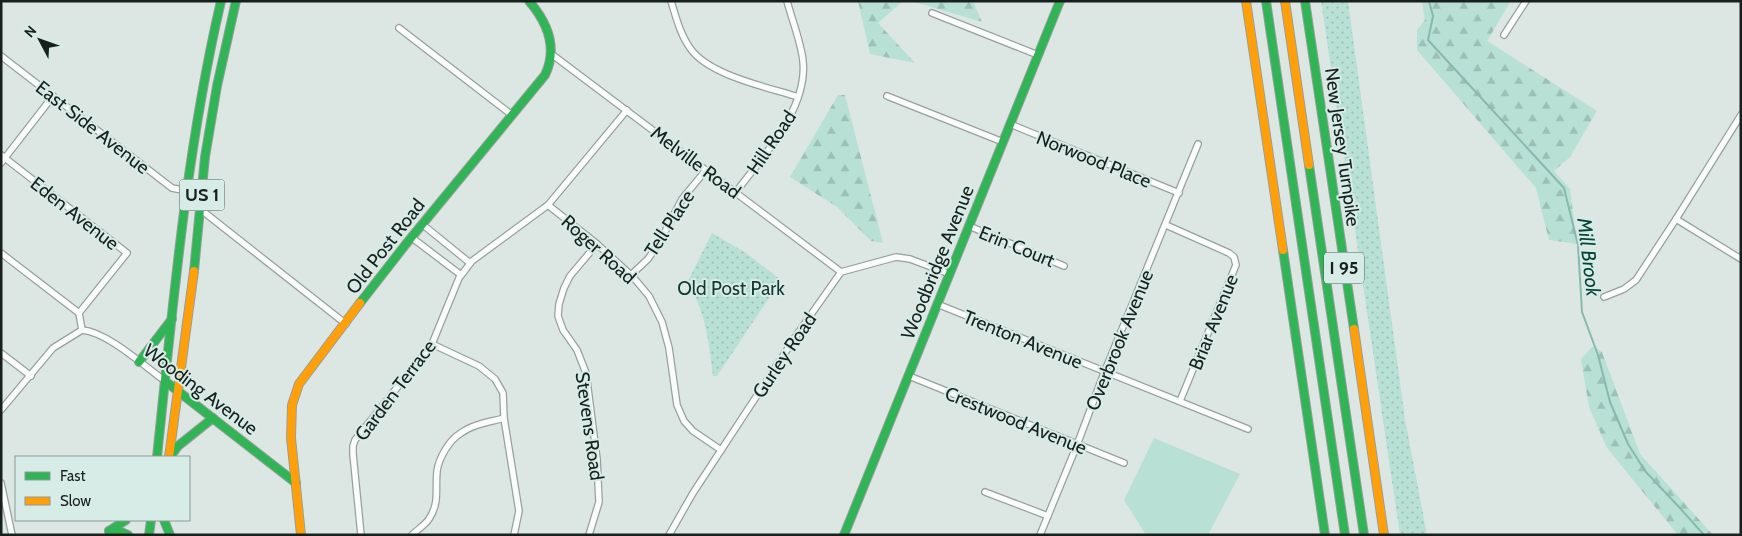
<svg xmlns="http://www.w3.org/2000/svg" width="1742" height="536" viewBox="0 0 1742 536" font-family="Cabin,sans-serif">
<defs>
<pattern id="grass-dots" width="8" height="8" patternUnits="userSpaceOnUse" patternTransform="scale(1.25)"><rect width="8" height="8" fill="#b8e0d5"/><path d="M2 2h.1M6 6h.1" fill="none" stroke="#9dc0b6" stroke-width="1.8" stroke-linecap="round"/></pattern>
<pattern id="forest-firs" width="22" height="20" patternUnits="userSpaceOnUse" patternTransform="scale(1.25)"><rect width="22" height="20" fill="#b8e0d5"/><path d="M5 1l3.5 6h-7zM16 11l3.5 6h-7z" fill="#9dc0b6"/></pattern>
</defs>
<rect width="100%" height="100%" fill="#dce7e4"/>
<g fill="url(#grass-dots)">
<path d="M1321,1h27l57,418 22,116h-27z"/>
<path d="M712,233l34,20 35,27 -64,96h-4c-4,-32 -7,-66 -26,-93z"/>
</g>
<g fill="url(#forest-firs)">
<path d="M858,1h45l-25,22 37,40 -45,-9z"/>
<path d="M911,1h62l9,21z"/>
<path d="M1422,1h89l-24,40 110,70 -27,46 -16,14 16,18 7,55 -28,-4 -13,-52 -119,-138v-20l8,-10z"/>
<path d="M838,95h7l38,148 -12,-2 -34,-34 -47,-30z"/>
<path d="M1593,346l9,6 38,102 73,81h-35l-71,-87 -18,-41 -8,-48z"/>
</g>
<path fill="#b8e0d5" d="M1154,438l86,36 -32,61h-62l-22,-35z"/>
<g fill="none" stroke-linecap="round" stroke-linejoin="round">
<path stroke="#88b9ac" stroke-width="2" d="M1429,1l4,15 -5,24 136,148 14,57 4,67 16,43 12,47 18,42 17,27 34,36 25,28"/>
<g stroke="#98a09e" stroke-width="8">
<g id="street">
<path d="M671,1c5,16 9,33 19,47 18,27 77,39 108,49"/>
<path d="M932,13l106,42"/>
<path d="M399,28l113,87"/>
<path d="M1504,35l22,-34"/>
<path d="M550,53l291,219"/>
<path d="M1,56l171,132 15,3"/>
<path d="M887,96l116,46"/>
<path d="M1010,124l169,69"/>
<path d="M1,155l126,98 -48,60 3,17 -29,18 -52,62"/>
<path d="M1,163l52,-67"/>
<path d="M736,192c27,-36 72,-83 67,-131 -2,-19 -11,-41 -16,-60"/>
<path d="M548,205l49,39 36,33 16,19 13,26 7,26 8,57 7,16 9,10 28,19"/>
<path d="M200,209l146,115"/>
<path d="M1676,219l65,40"/>
<path d="M422,224l48,39"/>
<path d="M1166,225l63,28 5,4 2,8 -56,136"/>
<path d="M969,226l95,40"/>
<path d="M411,237l50,38"/>
<path d="M1,253l78,60"/>
<path d="M631,275l17,-16 11,-16 23,-44 24,-29"/>
<path d="M1604,297l20,-8 12,-9 40,-61 65,-104"/>
<path d="M937,304l311,125"/>
<path d="M82,330c25,2 61,35 83,51"/>
<path d="M432,344l47,22 16,13 8,14 1,25 15,93 -5,24"/>
<path d="M1,353l30,23"/>
<path d="M909,376l215,87"/>
<path d="M1,483l11,52"/>
<path d="M985,492l63,24"/>
<path d="M361,535l-8,-81v-8l2,-6 77,-96 27,-66 13,-17 76,-56 79,-95"/>
<path d="M412,535c5,-5 13,-10 17,-16 11,-17 6,-29 8,-48 2,-13 12,-31 24,-38 12,-9 29,-11 43,-15"/>
<path d="M589,535l10,-33 -2,-43 -11,-86 -9,-23 -14,-20 -5,-14 1,-12 5,-16 6,-12 27,-32"/>
<path d="M669,535l24,-42 105,-160 43,-61 55,-15 14,2 40,15"/>
<path d="M1040,535l37,-90 27,-72 94,-229"/>
</g>
</g>
<g stroke="#98a09e" stroke-width="10">
<g id="fast">
<path d="M1266,1l79,534"/>
<path d="M1305,1l49,328"/>
<path d="M1309,165l55,370"/>
<path d="M1283,250l42,285"/>
<path d="M194,271l11,-114 12,-71 19,-85"/>
<path d="M360,303l46,-59 139,-169c13,-27 2,-53 -16,-74"/>
<path d="M139,362l33,-43"/>
<path d="M165,381l131,102"/>
<path d="M157,457c16,-152 29,-306 64,-456"/>
<path d="M170,457l8,-11 35,-28"/>
<path d="M164,520l6,15"/>
<path d="M109,531l17,-11"/>
<path d="M109,531h10l9,4"/>
<path d="M149,535l2,-15"/>
<path d="M844,535l216,-534"/>
</g>
</g>
<g stroke="#98a09e" stroke-width="10">
<g id="slow">
<path d="M1246,1l37,249"/>
<path d="M1285,1l24,164"/>
<path d="M1354,329l30,206"/>
<path d="M169,457l25,-186"/>
<path d="M301,535l-10,-97 1,-33 7,-21 61,-81"/>
</g>
</g>
<use href="#street" stroke="#fafbfb" stroke-width="5.5"/>
<use href="#fast" stroke="#30b455" stroke-width="8"/>
<use href="#slow" stroke="#ff9f0a" stroke-width="8"/>
</g>
<g text-anchor="middle" stroke-width="4" stroke-linejoin="round" paint-order="stroke">
<g fill="#d7ece6" stroke="#515d5a" stroke-width="1">
<rect x="179.5" y="179.5" width="45" height="31" rx="4"/>
<rect x="1324" y="252.5" width="40" height="31" rx="4"/>
</g>
<g font-size="18" font-weight="bold" fill="#18201e">
<text x="202" y="201">US 1</text>
<text x="1344" y="274">I 95</text>
</g>
<g font-size="19" fill="#18201e" stroke="#d7ece6">
<text transform="translate(93 127) rotate(38)" y="7">East Side Avenue</text>
<text transform="translate(771 142) rotate(-56)" y="7">Hill Road</text>
<text transform="translate(1343 147) rotate(82)" y="7">New Jersey Turnpike</text>
<text transform="translate(1094 159) rotate(22)" y="7">Norwood Place</text>
<text transform="translate(696 162) rotate(37)" y="7">Melville Road</text>
<text transform="translate(75 213) rotate(38)" y="7">Eden Avenue</text>
<text transform="translate(669 223) rotate(-57)" y="7">Tell Place</text>
<text transform="translate(385 246) rotate(-52)" y="7">Old Post Road</text>
<text transform="translate(1017 246) rotate(22)" y="7">Erin Court</text>
<text transform="translate(599 249) rotate(42)" y="7">Roger Road</text>
<text transform="translate(937 262) rotate(-68)" y="7">Woodbridge Avenue</text>
<text transform="translate(1213 322) rotate(-68)" y="7">Briar Avenue</text>
<text transform="translate(1023 339) rotate(22)" y="7">Trenton Avenue</text>
<text transform="translate(1119 340) rotate(-68)" y="7">Overbrook Avenue</text>
<text transform="translate(784 355) rotate(-56)" y="7">Gurley Road</text>
<text transform="translate(201 389) rotate(37)" y="7">Wooding Avenue</text>
<text transform="translate(395 390) rotate(-53)" y="7">Garden Terrace</text>
<text transform="translate(1016 420) rotate(22)" y="7">Crestwood Avenue</text>
<text transform="translate(590 426) rotate(82)" y="7">Stevens Road</text>
</g>
<g font-size="19" fill="#17372f" stroke="#d7ece6">
<text x="731" y="295">Old Post Park</text>
</g>
<g font-size="20" font-style="italic" fill="#074438" stroke="#d7ece6">
<text transform="translate(1589 257) rotate(83)" y="7">Mill Brook</text>
</g>
</g>
<rect width="1742" height="536" fill="none" stroke="#18201e" stroke-width="5"/>
<rect x="15" y="456" width="175" height="65" fill="#d7ece6" stroke="#8b9a96"/>
<rect x="25" y="472" width="25" height="8" fill="#30b455" stroke="#8b9a96"/>
<text x="60" y="481" font-size="15" fill="#18201e">Fast</text>
<rect x="25" y="497" width="25" height="8" fill="#ff9f0a" stroke="#8b9a96"/>
<text x="60" y="506" font-size="15" fill="#18201e">Slow</text>
<g transform="translate(40 40) rotate(311)" stroke="#d7ece6" stroke-width="4" paint-order="stroke">
<path d="M0-4L9 19L0 12L-9 19Z" fill="#18201e"/>
<text y="-8" font-size="14" font-weight="bold" text-anchor="middle" fill="#18201e">N</text>
</g>
</svg>
